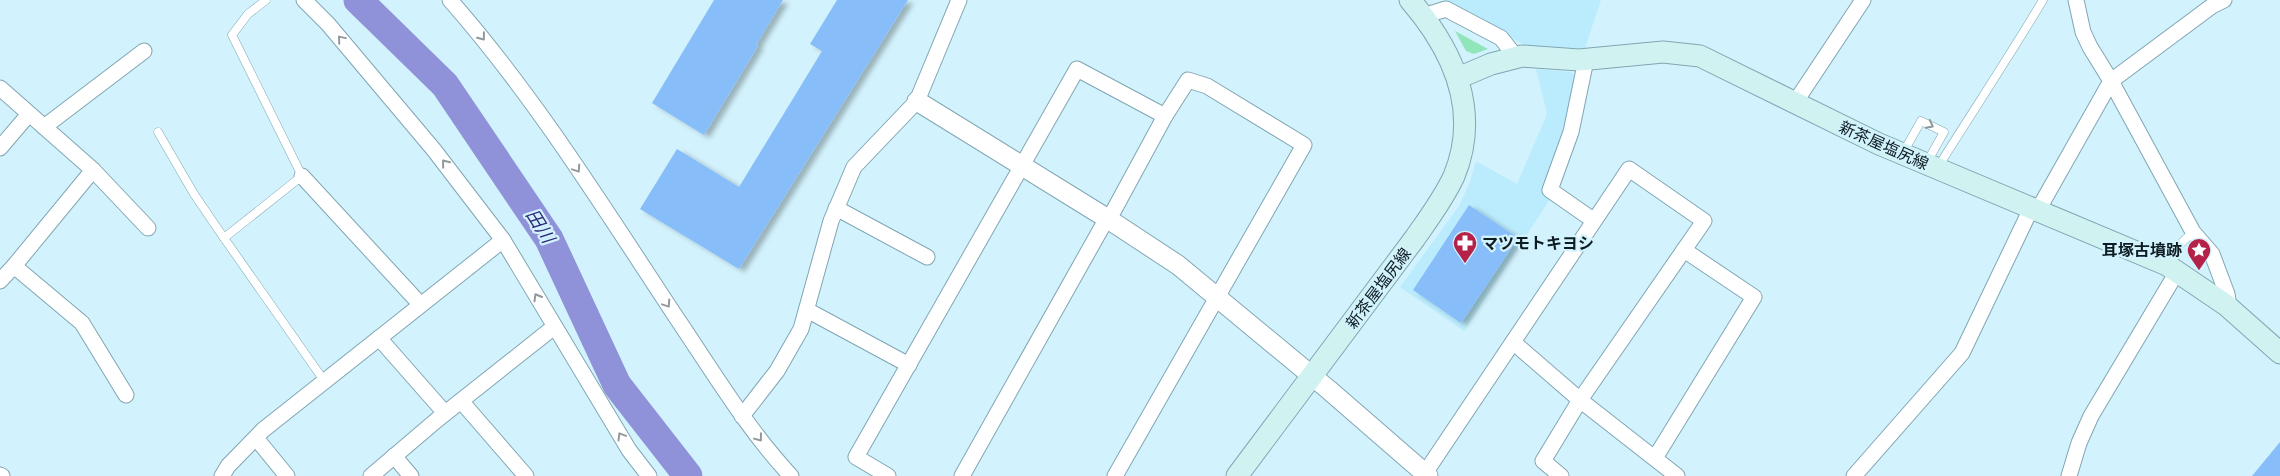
<svg xmlns="http://www.w3.org/2000/svg" width="2280" height="476" viewBox="0 0 2280 476" font-family="'Space Grotesk','Noto Sans JP',sans-serif">
<defs>
<filter id="shadow"><feDropShadow dx="5.5" dy="3" stdDeviation="2.5" flood-color="#0004"/></filter>
</defs>
<rect width="100%" height="100%" fill="#d2f2fd"/>
<g fill="#bbecfd">
<path d="M1445,0h156l-16,48 -50,3z"/>
<path d="M1536,69l34,3 6,4 -5,38 -28,81 7,4 -86,132 -64,-44 59,-81 11,-24 6,-21 41,23 30,-70z"/>
</g>
<path fill="#90e5ba" d="M1455,31l33,18 -14,5 -8,-3z"/>
<g fill="none" stroke-linecap="round" stroke-linejoin="round">
<path stroke="#8f92d8" stroke-width="29" d="M358,0l87,85 104,154 68,146 71,91"/>
</g>
<g fill="#87befa" filter="url(#shadow)">
<path d="M714,0h69l-27,45 2,1 -54,89 -52,-32z"/>
<path d="M837,0h71l-169,269 -99,-60 37,-60 62,38 83,-136 -12,-7z"/>
<path d="M1469,205l49,33 -57,85 -48,-33z"/>
<path d="M2280,442v34h-28z"/>
</g>
<g fill="none" stroke-linecap="round" stroke-linejoin="round">
<g stroke="#80a6b3" stroke-width="9">
<g id="service">
<path d="M266,0l-18,14 -16,21 70,141 -78,62 101,144"/>
<path d="M158,132l36,62 30,44"/>
<path d="M1903,153l18,-32 23,11 -18,32"/>
<path d="M1938,167c35,-56 71,-110 105,-167"/>
<path d="M2168,263l9,-16 16,-15"/>
</g>
</g>
<g stroke="#80a6b3" stroke-width="17">
<g id="minor">
<path d="M304,0l24,24 106,126 69,90 126,210 20,26"/>
<path d="M450,0c87,99 157,213 230,323 35,52 68,107 111,153"/>
<path d="M2076,0l7,32 7,15 21,34 82,151 19,22 15,40 1,6 -2,5"/>
<path d="M1423,16l23,-7 55,29 15,19"/>
<path d="M1586,60l-15,72 -21,58 43,30"/>
<path d="M0,88l93,82 55,58"/>
<path d="M1794,104l69,-104"/>
<path d="M44,127l100,-76"/>
<path d="M0,148l29,-34"/>
<path d="M302,176l118,128"/>
<path d="M836,208l91,49"/>
<path d="M14,266l68,57 44,72"/>
<path d="M0,281l14,-15 79,-96"/>
<path d="M807,310l102,55"/>
<path d="M379,338l66,75"/>
<path d="M1513,342l67,58 97,76"/>
<path d="M461,401l65,75"/>
<path d="M742,416l35,-45 24,-42 30,-108 23,-54 63,-66 42,-101"/>
<path d="M256,438l31,38"/>
<path d="M394,456l17,20"/>
<path d="M1655,458l99,-161 -70,-47"/>
<path d="M0,475l2,1"/>
<path d="M222,476l6,-10 35,-36 240,-190"/>
<path d="M371,476l67,-57 116,-92"/>
<path d="M888,476l-32,-19 221,-388 88,47"/>
<path d="M962,476l140,-249 12,-17 51,-94 23,-36 19,6 97,59 -189,331"/>
<path d="M1423,476l206,-307 75,52 -124,179 -37,61 18,15"/>
<path d="M1854,476l108,-123 66,-138 14,-12 69,-122 101,-75 12,-6"/>
<path d="M2069,476l10,-33 12,-27 86,-144"/>
</g>
</g>
<g stroke="#80a6b3" stroke-width="21">
<path id="tertiary" d="M917,101l191,118 70,46 151,125 99,86"/>
</g>
<g stroke="#80a6b3" stroke-width="23">
<g id="secondary">
<path d="M1458,78l33,-14 31,-8 57,4 84,-8 37,4 179,88 288,121 59,40 54,48"/>
<path d="M1237,476l178,-238c14,-20 29,-40 39,-62 27,-65 -1,-126 -44,-176"/>
</g>
</g>
<use href="#service" stroke="#fff" stroke-width="8"/>
<use href="#minor" stroke="#fff" stroke-width="15"/>
<use href="#tertiary" stroke="#fff" stroke-width="19"/>
<use href="#secondary" stroke="#d0f3f2" stroke-width="21"/>
</g>
<defs><path id="oneway-chevron" d="M-2-3.5L2.5 0L-2 3.5" fill="none" stroke-width="1.6" stroke-linecap="round" stroke-linejoin="round" transform="scale(1.25)"/></defs>
<g stroke="#92999b">
<use href="#oneway-chevron" transform="translate(482 37) rotate(52)"/>
<use href="#oneway-chevron" transform="translate(341 39) rotate(-130)"/>
<use href="#oneway-chevron" transform="translate(1930 125) rotate(27)"/>
<use href="#oneway-chevron" transform="translate(445 163) rotate(-129)"/>
<use href="#oneway-chevron" transform="translate(577 169) rotate(56)"/>
<use href="#oneway-chevron" transform="translate(537 297) rotate(-120)"/>
<use href="#oneway-chevron" transform="translate(667 304) rotate(56)"/>
<use href="#oneway-chevron" transform="translate(621 436) rotate(-121)"/>
<use href="#oneway-chevron" transform="translate(759 438) rotate(53)"/>
</g>
<defs>
<g id="pharmacy-pin" transform="scale(1.25)"><path d="M0 17L-7.5 6A9.5 9.5 0 1 1 7.5 6Z" fill="#b4224a" stroke="#d2f2fd"/><path d="M-2-6h4v4h4v4h-4v4h-4v-4h-4v-4h4Z" fill="#fff"/></g>
<g id="sight-pin" transform="scale(1.25)"><path d="M0 17L-7.5 6A9.5 9.5 0 1 1 7.5 6Z" fill="#b4224a" stroke="#d2f2fd"/><path d="M0-6L1.8-2.2L6-1.7L2.9 1.2L3.7 5.4L0 3.3L-3.7 5.4L-2.9 1.2L-6-1.7L-1.8-2.2Z" fill="#fff"/></g>
</defs>
<g fill-rule="evenodd">
<use href="#pharmacy-pin" x="1465" y="243"/>
<use href="#sight-pin" x="2199" y="250"/>
</g>
<g text-anchor="middle" stroke-width="4.5" stroke-linejoin="round" paint-order="stroke">
<g font-size="16" fill="#0d1c21" stroke="#d2f2fd">
<text transform="translate(1884 145) rotate(24)" y="6">新茶屋塩尻線</text>
<text transform="translate(1378 288) rotate(-53)" y="6">新茶屋塩尻線</text>
</g>
<g font-size="16" font-weight="bold" fill="#0d1c21" stroke="#d2f2fd" text-anchor="start">
<text x="1482" y="249">マツモトキヨシ</text>
<text x="2182" y="256" text-anchor="end">耳塚古墳跡</text>
</g>
<g font-size="18" font-style="italic" fill="#31297b" stroke="#d2f2fd">
<text transform="translate(540 226) rotate(58)" y="6">田川</text>
</g>
</g>
</svg>
